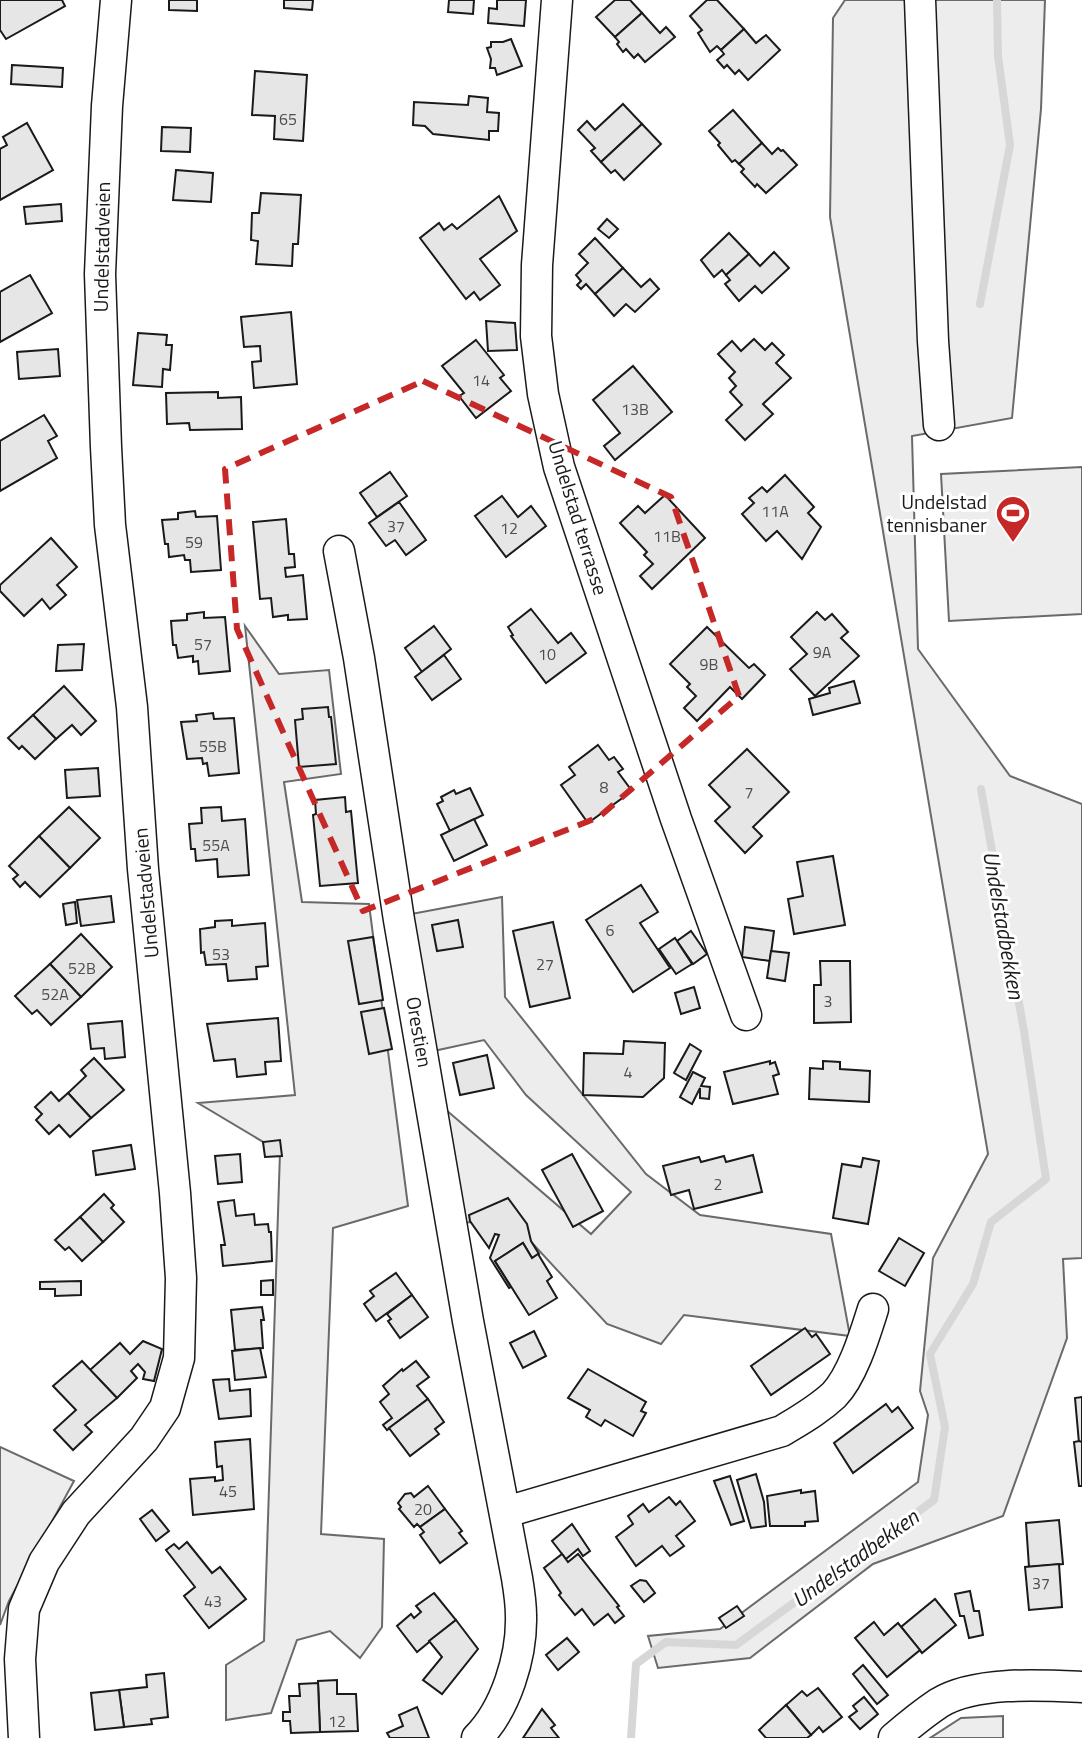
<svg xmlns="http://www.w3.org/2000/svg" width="1082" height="1738" viewBox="0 0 1082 1738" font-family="'Titillium Web',sans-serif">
<rect width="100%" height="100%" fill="#fff"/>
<g fill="#ededed" stroke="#6a6a6a" stroke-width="2">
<path d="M845,0h200l-4,109 -29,309 -100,18 6,213 92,127 72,28v454l-19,1 4,79 -64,178 -130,48 -123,94 -92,10 -10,-32 72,-7 198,-147 10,-67 -8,-24 13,-133 55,-104 -158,-937 3,-199z"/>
<path d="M1082,467v147l-133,7 -8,-147z"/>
<path d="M245,626l34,48 50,-4 12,104 -57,8 18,120 67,2 39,302 -75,22 -12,306 63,5 -2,88 -22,31 -30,-27 -33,9 -26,73 -45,7v-55l38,-24 16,-489 -82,-49 97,-8z"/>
<path d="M502,897l3,100 141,177 54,41 131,19 19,102 -166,-21 -23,29 -54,-20 -97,-105 -49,4 -23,-120 153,131 40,-42 -105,-97 -42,-55 -55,12 -23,-137z"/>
<path d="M0,1447l74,34 -65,120 -9,24z"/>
<path d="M1003,1716v22h-73l31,-20z"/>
</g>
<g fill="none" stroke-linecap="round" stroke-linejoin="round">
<g stroke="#d7d7d7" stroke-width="8">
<path d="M980,304l30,-159 -12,-89 -1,-56"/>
<path d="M631,1738l5,-74 30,-22 70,3 198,-145 11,-73 -15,-73 43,-70 18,-62 55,-43 -22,-148 -43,-242"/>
</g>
</g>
<g fill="#e6e6e6" stroke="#1a1a1a" stroke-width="2">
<path d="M0,0h62l3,6 -59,33 -6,-9z"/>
<path d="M169,0h28v11l-28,-1z"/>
<path d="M284,0h29l-1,10 -28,-2z"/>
<path d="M449,0h25l-1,14 -25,-2z"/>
<path d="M497,0h29l-2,26 -36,-3 1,-15 8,1z"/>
<path d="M615,0h15l12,13 -27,24 -19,-20z"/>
<path d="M707,0h10l27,29 -23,21 -4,-4 -7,6 -12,-19 4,-3 -12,-14z"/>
<path d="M642,13l18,20 6,-6 9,10 -30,25 -7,-8 -4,4 -8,-9 -3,3 -6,-8 2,-2 -4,-5z"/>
<path d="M744,29l12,14 10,-8 14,15 -32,30 -9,-10 -4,4 -8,-9 -3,3 -7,-8 7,-6 -3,-4z"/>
<path d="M511,39l11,27 -25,9 -2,-7h-5l1,-9 -4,-11 4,-1v-5h12z"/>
<path d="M12,65l51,3 -1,19 -51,-3z"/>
<path d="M255,71l52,4 -4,66 -29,-2 1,-23 -23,-1z"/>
<path d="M469,96l19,2 -1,14 12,1 -1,18h-9v9l-56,-6 -8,-8 -12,-1 1,-23 54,3z"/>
<path d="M623,104l19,20 -41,38 -10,-11 4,-3 -17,-18 9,-9 8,9z"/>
<path d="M733,110l29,33 -23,21 -4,-4 -3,2 -14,-17 2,-2 -11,-12z"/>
<path d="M27,123l26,47 -53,30v-51l7,-4 -4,-8z"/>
<path d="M642,124l19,20 -37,36 -9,-10 -4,3 -10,-11z"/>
<path d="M162,127l29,1 -1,24 -29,-1z"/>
<path d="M762,143l10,11 6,-6 3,3 2,-1 14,15 -31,28 -9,-9 -2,3 -14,-15 3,-3 -5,-5z"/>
<path d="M176,170l37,3 -2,29 -38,-2z"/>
<path d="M261,193l40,2 -3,49h-5l-1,22 -36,-2 2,-23 -7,-1 1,-27h7z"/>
<path d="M499,196l18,35 -37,28 20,26 -20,15 -6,-8 -8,7 -46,-61 19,-15 5,7 8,-6 5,5z"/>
<path d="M61,204l1,17 -36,3 -2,-17z"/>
<path d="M607,219l11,10 -9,9 -11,-9z"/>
<path d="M729,233l20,21 -23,21 -4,-5 -8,7 -13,-17z"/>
<path d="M595,238l28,30 -28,26 -9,-10 -5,5 -4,-4 4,-4 -5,-6 12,-12 -9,-9z"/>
<path d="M774,252l15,16 -27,25 -7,-7 -16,15 -14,-17 5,-4 -4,-5 23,-21 11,12z"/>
<path d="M623,268l18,19 9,-8 9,10 -24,23 -9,-8 -12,12 -19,-22z"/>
<path d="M30,275l22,38 -52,29v-50z"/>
<path d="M291,312l6,72 -43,4 -2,-26 9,-1 -1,-15 -16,1 -3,-30z"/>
<path d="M486,321l29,2 2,27 -29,1z"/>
<path d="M138,333l29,2 -1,10h6l-2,25 -7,-1 -1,18 -29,-2z"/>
<path d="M754,339l11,11 7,-7 12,12 -8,8 15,15 -28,26 10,10 -28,26 -19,-20 16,-15 -12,-13 6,-6 -7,-8 6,-6 -17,-18 14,-13 9,10z"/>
<path d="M476,340l28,35 -4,3 11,13 -35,27 -17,-22 5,-3 -22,-27z"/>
<path d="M58,349l2,27 -41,3 -2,-27z"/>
<path d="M633,366l39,46 -57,48 -11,-14 16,-13 -27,-33z"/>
<path d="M218,392v6l23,-1 1,32 -52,1 -1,-7 -22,1 -1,-31z"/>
<path d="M44,415l13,21 -9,5 9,17 -57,33v-50z"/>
<path d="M390,472l17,24 -30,21 -17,-24z"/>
<path d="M785,475l29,32 -6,6 13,14 -19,32 -25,-28 -11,10 -24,-27 12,-11 -5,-5 13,-11 5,5z"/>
<path d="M665,495l40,43 -53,51 -12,-13 13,-12 -9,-9 3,-3 -27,-29 18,-17 7,7z"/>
<path d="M502,496l16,21 13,-11 15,20 -40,31 -31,-41z"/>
<path d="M399,502l27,38 -20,15 -11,-15 -9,6 -17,-23z"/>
<path d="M195,511l1,6 21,-1 4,54 -30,2 -1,-12h-5l-1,-5 -15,2 -1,-13h-3l-3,-24 16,-1v-6z"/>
<path d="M286,519l3,35h5l1,13 -10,1 1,9 17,-2 4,44 -19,1v-5l-15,2 -2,-19 -11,1 -7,-77z"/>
<path d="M51,538l26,29 -20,18 9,10 -16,14 -8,-10 -18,17 -24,-25v-6z"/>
<path d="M531,609l27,34 13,-10 15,20 -40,30 -35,-47 2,-1 -5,-8z"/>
<path d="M204,612v6l21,-1 5,54 -31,3 -1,-13 -5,1v-6l-15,2 -2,-13h-3l-2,-24 16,-1v-6z"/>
<path d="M817,612l8,8 7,-6 16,18 -7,6 18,18 -44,40 -25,-27 17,-15 -16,-17z"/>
<path d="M434,626l17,23 -29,23 -17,-24z"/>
<path d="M707,627l42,41 5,-4 11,11 -23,24 -12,-12 -33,34 -13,-13 12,-12 -9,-9 3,-3 -20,-20z"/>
<path d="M84,644l-2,26 -26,1 2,-26z"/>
<path d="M444,655l17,24 -29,21 -17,-23z"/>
<path d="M854,681l6,22 -47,12 -4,-16 21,-6 -1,-5z"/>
<path d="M64,686l32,35 -15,14 -9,-10 -16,14 -23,-24z"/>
<path d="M328,707l1,10h2l5,47 -37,3 -4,-47 8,-1 -1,-10z"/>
<path d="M213,713l1,6 20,-1 5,55 -30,3 -2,-13 -4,1 -1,-6 -15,1 -6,-37 16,-1 -1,-6z"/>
<path d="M33,715l23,24 -21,20 -13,-13 -3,3 -11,-11z"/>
<path d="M598,745l11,15 5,-3 9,12 -5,3 14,19 -44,32 -27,-38 14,-10 -6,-8z"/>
<path d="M747,749l42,43 -36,35 9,9 -17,17 -30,-32 15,-14 -21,-22z"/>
<path d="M98,768l2,28 -33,2 -2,-28z"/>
<path d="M470,788l13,27 -33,16 -13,-27 6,-3 -2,-4 13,-7 2,4z"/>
<path d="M345,797l1,15 5,-1 7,72 -38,3 -7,-71 3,-1 -1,-14z"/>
<path d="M69,807l31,31 -30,30 -31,-32z"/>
<path d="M221,807l1,14 23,-2 4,56 -31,2 -1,-18 -21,2 -1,-12h-4l-2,-25 13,-1 -1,-15z"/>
<path d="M474,819l13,26 -33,16 -13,-26z"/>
<path d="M39,836l31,32 -30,29 -15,-15 -5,5 -7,-8 5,-4 -9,-9z"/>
<path d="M833,856l12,69 -51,9 -6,-35 15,-3 -6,-34z"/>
<path d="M641,885l17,27 -18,11 30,45 -37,24 -47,-72z"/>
<path d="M111,896l3,26 -33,4 -4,-26z"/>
<path d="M75,902l2,21 -11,2 -3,-21z"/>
<path d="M232,920v6l33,-3 3,43 -12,1 1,12 -29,2 -2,-17 -20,1 -2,-13 -3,1 -1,-24 15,-2v-6z"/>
<path d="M458,920l5,27 -26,4 -5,-26z"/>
<path d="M553,922l17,76 -40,9 -17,-76z"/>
<path d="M745,927l29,4 -4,30 -28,-4z"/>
<path d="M691,931l16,23 -14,10 -16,-23z"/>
<path d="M81,934l31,33 -31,30 -31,-33z"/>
<path d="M373,937l10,63 -24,4 -11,-63z"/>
<path d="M675,938l17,26 -16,10 -17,-25z"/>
<path d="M771,951l18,2 -4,28 -18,-3z"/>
<path d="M820,961h30l1,61 -37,1v-38h7z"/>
<path d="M50,964l31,33 -30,28 -14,-15 -5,4 -17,-18z"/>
<path d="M694,987l6,21 -19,6 -6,-21z"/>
<path d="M384,1008l8,41 -23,5 -8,-42z"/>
<path d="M278,1018l3,43 -16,1 1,12 -29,3 -2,-18 -21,2 -7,-37z"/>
<path d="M122,1021l3,36 -20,2 -1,-11 -13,1 -3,-25z"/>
<path d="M624,1041l41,2 -1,35 -21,19 -60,-2 1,-42 39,1z"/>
<path d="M690,1044l11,7 -15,29 -12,-7z"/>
<path d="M487,1055l7,33 -34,7 -7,-32z"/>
<path d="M94,1058l30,32 -33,28 -23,-25 18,-17 -5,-6z"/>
<path d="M770,1061v3l5,-2 4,12 -6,2 5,18 -45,10 -9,-32z"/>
<path d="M823,1061l17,1v7l30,2 -1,31 -60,-3 1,-31 13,1z"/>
<path d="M693,1072l12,6 -4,8 9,1 -1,12 -9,-1v-10l-8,16 -12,-7z"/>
<path d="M51,1092l8,9 9,-8 23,25 -21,19 -11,-12 -10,9 -13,-14 6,-6 -7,-7z"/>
<path d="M280,1140l2,16 -17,1 -2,-15z"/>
<path d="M131,1145l4,24 -39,6 -3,-24z"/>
<path d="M240,1154l2,28 -24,2 -3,-28z"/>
<path d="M572,1154l31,57 -30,16 -31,-57z"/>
<path d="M753,1155l9,37 -68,17 -5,-19 -18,5 -8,-29 36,-9 2,5 23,-6 2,6z"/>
<path d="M863,1158l16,3 -11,63 -35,-6 9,-54 19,3z"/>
<path d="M104,1194l10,11 -3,3 13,14 -21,20 -23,-25z"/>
<path d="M508,1198l19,26 4,17 8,13 -7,4 -9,-15 -28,18 16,26 -2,1 -19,-30 9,-23 -4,-1 -6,14 -19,-27 -1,-6z"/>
<path d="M234,1200l2,16 18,-2 1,11 13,-1 1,8h2l1,29 -49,5 -2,-21h4l-7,-43z"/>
<path d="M80,1217l23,25 -21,19 -13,-14 -4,3 -10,-10z"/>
<path d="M899,1238l25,15 -19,33 -26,-15z"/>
<path d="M523,1243l9,15 6,-4 14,23 -5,4 10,17 -28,17 -34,-54z"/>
<path d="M396,1273l16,22 -36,26 -12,-17 10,-8 -4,-5z"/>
<path d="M273,1280v15h-12v-14z"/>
<path d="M81,1281v14l-26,1v-7h-15v-7z"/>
<path d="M412,1295l16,22 -28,21 -12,-17 3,-2 -4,-5z"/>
<path d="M262,1307l2,13h-3l2,28 -28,2 -4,-40z"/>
<path d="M805,1328l7,9 4,-3 14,20 -59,41 -20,-29z"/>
<path d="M534,1331l12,25 -23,12 -13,-25z"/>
<path d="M143,1341l19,8 -8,32 -11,-2 2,-7 -7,-8 -7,7 6,7 -20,20 -27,-28 30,-27 10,11z"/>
<path d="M260,1348l6,29 -31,3 -3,-29z"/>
<path d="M82,1361l35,37 -32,27 7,7 -19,18 -19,-20 22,-20 -23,-24z"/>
<path d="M416,1361l13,16 -12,9 11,13 -41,31 -4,-5 9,-7 -12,-16 9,-8 -6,-8 19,-17 1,2z"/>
<path d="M588,1369l58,33 -5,9 5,2 -13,23 -28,-16 -4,6 -15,-9 4,-7 -22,-12z"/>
<path d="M229,1379l1,12 20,-2 1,27 -32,3 -6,-39z"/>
<path d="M1082,1397v45l-3,1 -4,-45z"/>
<path d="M428,1399l16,23 -9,7 4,5 -29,22 -21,-28z"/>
<path d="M886,1404l6,8 6,-5 15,21 -60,45 -19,-30z"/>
<path d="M250,1439l4,70 -61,6 -3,-36 25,-2v4l8,-1 -1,-14 -5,1 -2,-25z"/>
<path d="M1079,1441l3,1v44h-3l-5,-44z"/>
<path d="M756,1474l8,28 2,24 -15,2 -14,-48z"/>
<path d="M730,1476l14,45 -13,4 -17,-44z"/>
<path d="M428,1486l17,23 -25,18 -3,-3 -3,3 -15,-18 2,-2 -3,-4 7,-9 6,-1 3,4z"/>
<path d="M801,1490v3l14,-2 3,30 -13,1v4h-35l-3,-30z"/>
<path d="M669,1497l7,8 4,-4 15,20 -19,15 8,10 -14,10 -8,-10 -26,20 -20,-29 17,-13 -5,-8 15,-12 6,8z"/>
<path d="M445,1509l17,22 -3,2 8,10 -27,20 -20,-28 4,-3 -4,-5z"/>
<path d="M152,1510l17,21 -13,10 -16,-22z"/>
<path d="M1059,1520l4,44 -34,3 -3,-44z"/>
<path d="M572,1524l18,27 -7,5 -5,-7 -12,10 -14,-18z"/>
<path d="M187,1542l25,31 8,-6 26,32 -37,29 -25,-32 11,-9 -29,-37 8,-6 5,5z"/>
<path d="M562,1554l6,8 10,-8 41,52 -2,1 7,9 -9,7 -7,-9 -14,11 -12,-16 -7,6 -16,-20 2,-2 -17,-25z"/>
<path d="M1059,1564l3,43 -33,3 -4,-43z"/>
<path d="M640,1580l6,1 9,12 -11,9 -13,-16z"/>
<path d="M970,1591l4,20h5l4,24 -14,3 -5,-22h-4l-5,-22z"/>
<path d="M434,1593l22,27 -39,32 -20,-26 14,-12 3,4 7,-6 -5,-6z"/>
<path d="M935,1599l21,26 -34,28 -21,-26z"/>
<path d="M737,1606l7,10 -18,12 -7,-10z"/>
<path d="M456,1620l22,29 -36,45 -19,-14 19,-23 -13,-16z"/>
<path d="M874,1622l10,13 14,-12 22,27 -33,27 -32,-39z"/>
<path d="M567,1638l12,14 -21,18 -12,-15z"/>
<path d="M863,1665l25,30 -11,9 -24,-30z"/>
<path d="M164,1673l4,44 -17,2 1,5 -28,3 -5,-37 28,-3 -1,-12z"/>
<path d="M337,1680v14h19l2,37 -38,1 -2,-51z"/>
<path d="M318,1683l2,49 -29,1 -1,-12h-7v-9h7l-1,-16h11l-1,-12z"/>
<path d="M818,1688l24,29 -19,15 -4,-5 -8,8 -25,-30 16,-14 5,5z"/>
<path d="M119,1690l5,37 -29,3 -4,-37z"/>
<path d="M864,1697l14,17 -18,15 -11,-12 8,-6 -4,-5z"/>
<path d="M786,1705l25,30 -4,3h-41l-7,-8z"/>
<path d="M417,1707l12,31h-39l-3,-5 16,-7 -4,-11z"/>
<path d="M542,1709l13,16 -4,3 8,10h-36z"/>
</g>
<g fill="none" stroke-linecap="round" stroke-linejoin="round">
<g stroke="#1a1a1a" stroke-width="33">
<g id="minor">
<path d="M557,0l-20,265 -1,71 7,58 16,73 117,352 70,196"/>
<path d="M920,0l13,341 6,84"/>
<path d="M339,551l20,107 40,262 69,401 49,257c2,12 4,25 4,38 1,40 -15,93 -44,122"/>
<path d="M506,1512l276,-81c18,-11 36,-21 52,-36 19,-20 31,-61 39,-86"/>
<path d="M24,1738l-4,-79 4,-50 20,-47 32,-49 68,-74 21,-31 14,-50 2,-80 -6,-85 -32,-324 -11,-162 -22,-182 -4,-78 -6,-173 7,-168 9,-106"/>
<path d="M894,1738c14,-12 30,-25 45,-35 36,-22 102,-18 143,-16"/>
</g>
</g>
<use href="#minor" stroke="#fff" stroke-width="30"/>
</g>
<path fill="none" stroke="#c62828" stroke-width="6" stroke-dasharray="16 10" stroke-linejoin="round" d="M423,381l248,116 68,199 -140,121 -236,94 -126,-282 -12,-160z"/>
<defs>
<g id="stadium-pin" transform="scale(1.8)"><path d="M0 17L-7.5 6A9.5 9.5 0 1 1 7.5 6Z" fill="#c62828" stroke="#fff"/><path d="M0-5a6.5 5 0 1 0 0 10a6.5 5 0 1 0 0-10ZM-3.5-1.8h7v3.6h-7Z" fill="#fff"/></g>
</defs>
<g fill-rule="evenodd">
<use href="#stadium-pin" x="1013" y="513"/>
</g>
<g text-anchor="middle" stroke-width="6" stroke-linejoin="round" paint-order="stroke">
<g font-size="16" fill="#4d4d4d">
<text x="288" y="125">65</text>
<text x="481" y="386">14</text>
<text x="635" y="415">13B</text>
<text x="775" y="517">11A</text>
<text x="396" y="532">37</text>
<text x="509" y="534">12</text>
<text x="667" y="542">11B</text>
<text x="194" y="548">59</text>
<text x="203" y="650">57</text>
<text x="822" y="658">9A</text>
<text x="547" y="660">10</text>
<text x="709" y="670">9B</text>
<text x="213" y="752">55B</text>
<text x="604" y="793">8</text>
<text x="749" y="798">7</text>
<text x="216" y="851">55A</text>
<text x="610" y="936">6</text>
<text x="221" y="960">53</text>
<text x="545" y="970">27</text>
<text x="82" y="974">52B</text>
<text x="55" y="1000">52A</text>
<text x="828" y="1007">3</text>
<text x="628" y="1078">4</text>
<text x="718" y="1190">2</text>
<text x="228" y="1497">45</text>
<text x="423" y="1515">20</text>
<text x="1041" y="1589">37</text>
<text x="213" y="1607">43</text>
<text x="337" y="1727">12</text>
</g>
<g font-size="20" fill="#1a1a1a" stroke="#fff">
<text transform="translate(102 247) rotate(-89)" y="7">Undelstadveien</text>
<text transform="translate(578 518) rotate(73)" y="7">Undelstad terrasse</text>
<text transform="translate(146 893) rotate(-95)" y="7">Undelstadveien</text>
<text transform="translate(419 1032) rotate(80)" y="7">Orestien</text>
</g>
<g font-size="20" fill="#1a1a1a" stroke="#fff" text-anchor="end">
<text x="987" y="509">Undelstad<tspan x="987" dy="23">tennisbaner</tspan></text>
</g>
<g font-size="22" font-style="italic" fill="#1a1a1a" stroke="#fff">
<text transform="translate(1004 925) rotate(80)" y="8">Undelstadbekken</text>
<text transform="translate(855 1558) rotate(-36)" y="8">Undelstadbekken</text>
</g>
</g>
</svg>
